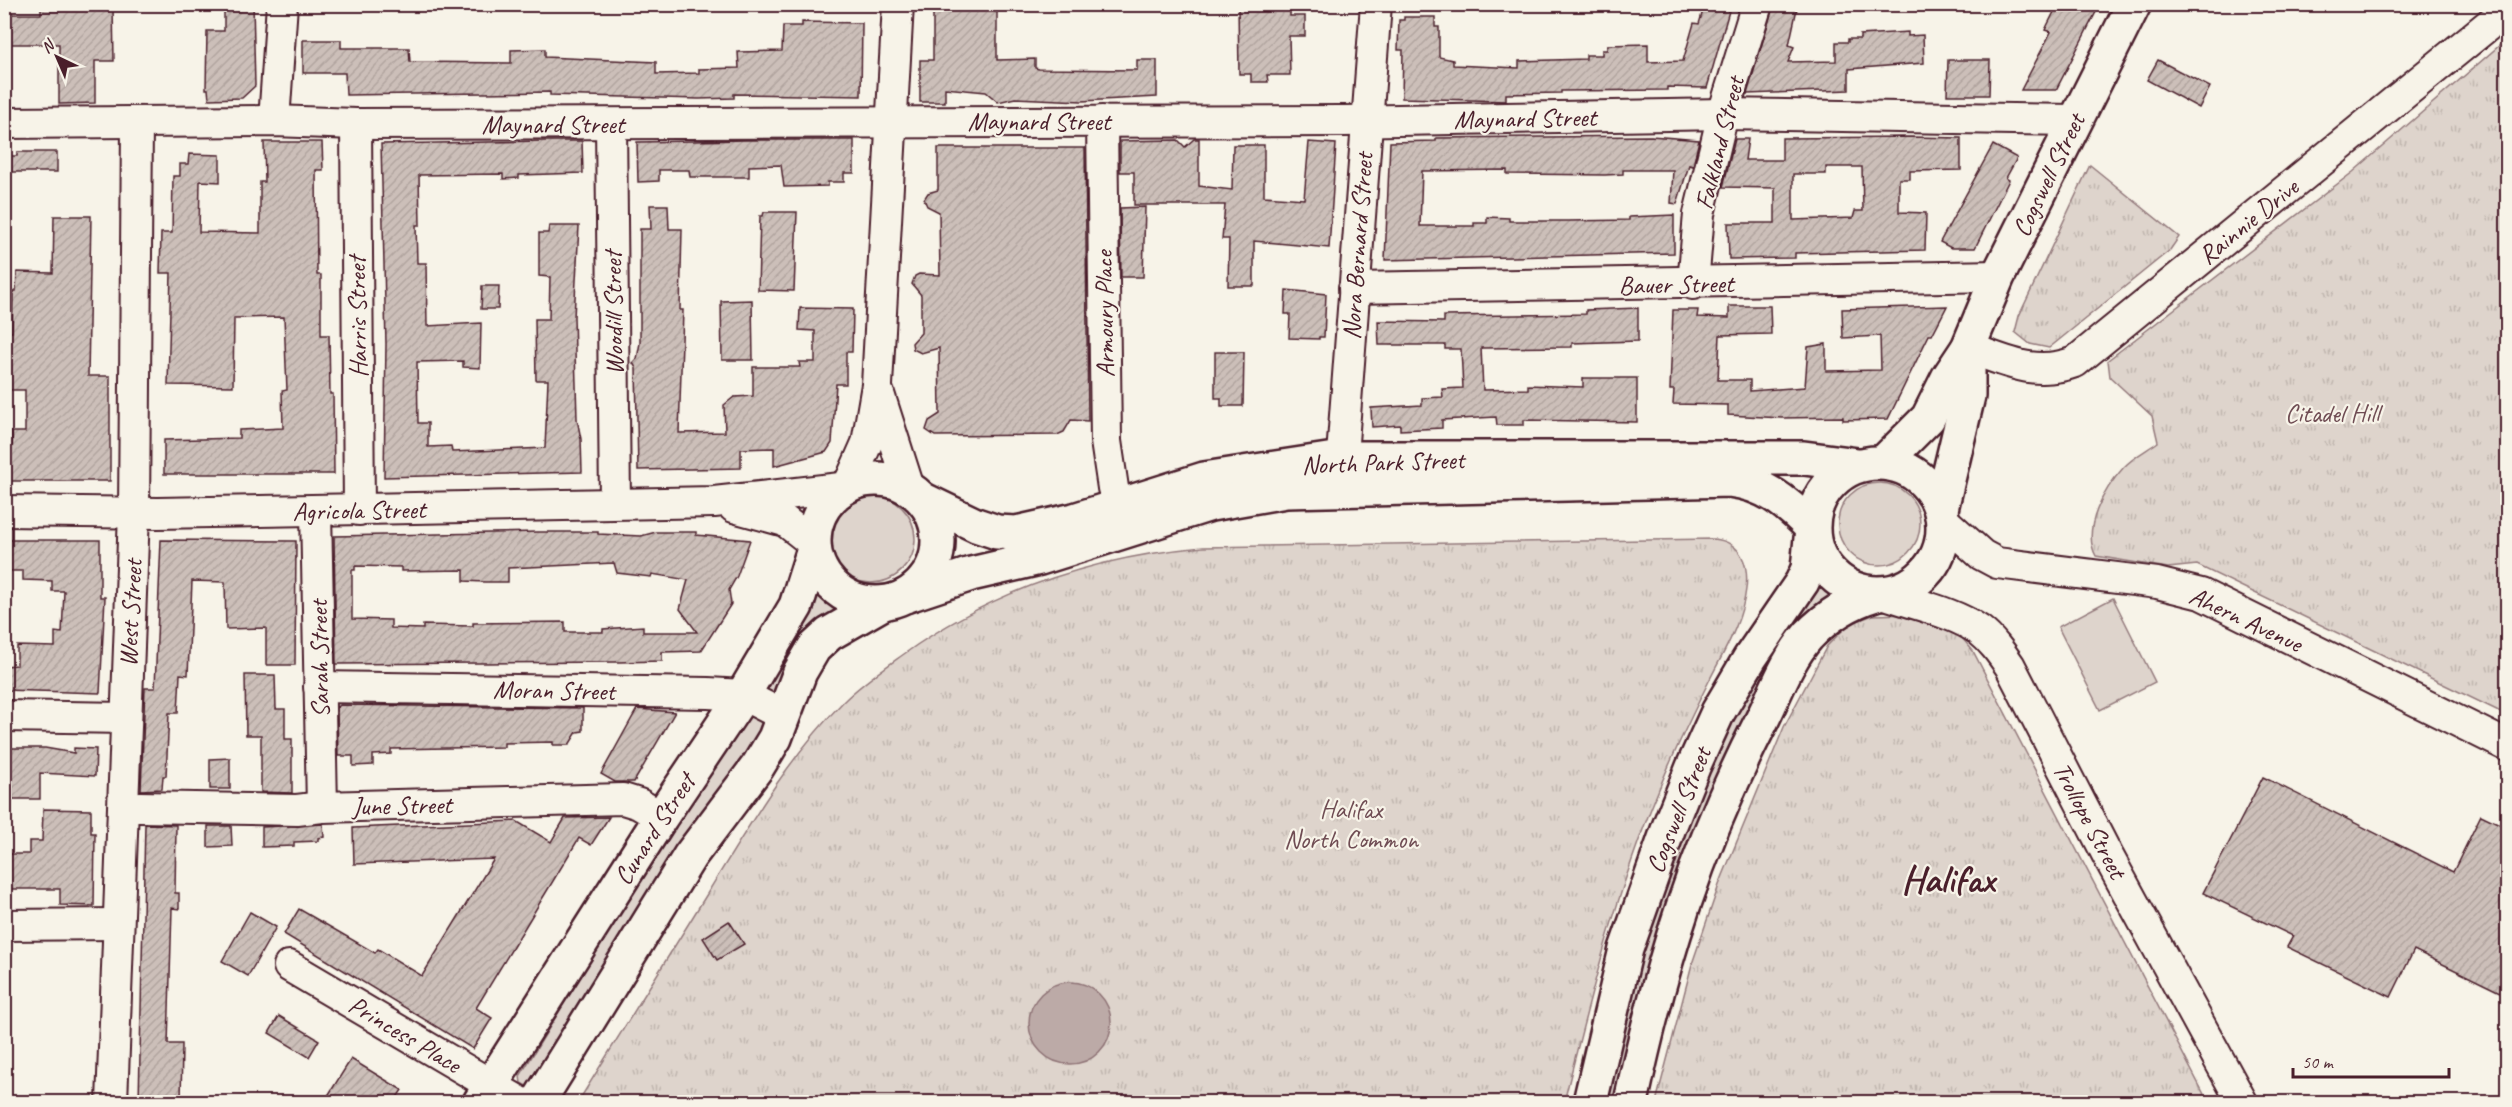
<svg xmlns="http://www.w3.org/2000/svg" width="2512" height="1107" viewBox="0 0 2512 1107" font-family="Caveat,sans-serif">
<defs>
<pattern id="park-tufts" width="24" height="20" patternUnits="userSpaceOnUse" patternTransform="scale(1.5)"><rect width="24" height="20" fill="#ded4cc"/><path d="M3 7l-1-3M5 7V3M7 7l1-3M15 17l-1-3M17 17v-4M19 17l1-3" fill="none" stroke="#c0b6af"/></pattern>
<pattern id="building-hatch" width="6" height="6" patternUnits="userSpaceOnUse" patternTransform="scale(1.5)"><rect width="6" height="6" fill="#ccbfb9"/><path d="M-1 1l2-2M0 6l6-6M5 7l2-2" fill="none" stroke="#b1a49f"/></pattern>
</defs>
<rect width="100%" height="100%" fill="#f7f3e8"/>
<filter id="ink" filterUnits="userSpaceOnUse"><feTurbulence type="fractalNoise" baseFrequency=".0167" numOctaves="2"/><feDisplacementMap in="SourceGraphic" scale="12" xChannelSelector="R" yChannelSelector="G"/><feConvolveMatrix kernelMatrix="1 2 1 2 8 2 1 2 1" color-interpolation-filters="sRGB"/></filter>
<g filter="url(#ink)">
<g fill="#ded4cc" stroke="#947a7c" stroke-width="1.5">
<circle cx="1879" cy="524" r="41"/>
<circle cx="871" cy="539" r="44"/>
<path d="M1815,577l7,1 15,20 -60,55 -49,97 -34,77 -35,114 -43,161h-18l34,-134 81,-233z"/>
<path d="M816,582l13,15 20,11 -72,85 -7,1 -7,-5z"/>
<path d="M2113,598l42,84 -55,28 -42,-83z"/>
<path d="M746,709l17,12 -1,19 -234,347 -7,-4 -1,-7 221,-364z"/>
</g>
<g fill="url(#park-tufts)" stroke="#947a7c" stroke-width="1.5">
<path d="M2507,39v676l-310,-150 -29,3 -72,-12c-15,-28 9,-68 28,-89 9,-10 23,-17 34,-25l-6,-26 -42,-39 -2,-17 245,-188z"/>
<path d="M2090,165l89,72 -9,13 -121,98 -19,-4 -15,-12 4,-16z"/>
<path d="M1714,539c28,3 35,26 32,50 -4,34 -22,62 -37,92 -18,36 -35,71 -50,108 -42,100 -69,208 -95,313h-986c43,-69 86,-139 129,-208 41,-67 81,-136 136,-192 18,-18 40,-33 61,-48 90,-65 190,-97 299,-107z"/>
<path d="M1873,615c25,-1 59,-2 80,15 7,5 14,14 20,21l235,451h-552l36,-138 27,-79 65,-158 43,-81 22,-22z"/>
</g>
<circle fill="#bcaaa7" stroke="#8e7275" stroke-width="1.5" cx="1070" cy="1023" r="41"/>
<g fill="url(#building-hatch)" stroke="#4a1f2b" stroke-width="1.5" fill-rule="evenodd">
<path d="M224,4h29l2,82 -13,12 -33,1 -1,-10h-2l1,-58h17z"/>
<path d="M1238,4h52v12h15v20h-16l1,39h-23l1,7h-17v-8h-12z"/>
<path d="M1705,4h26l-24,84 -40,-1v3l-106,1v2l-55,1v7l-104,-3 1,-48h-5l1,-30h5v-3h31v10h4v30l14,3v5l66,3v-7l67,-2v-4h16v-5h5v-5l41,-1v18l35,-1 11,-38 5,1z"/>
<path d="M1774,4h24l-9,41 5,2 -6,15 48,-1v-19h12v-3h12v-4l48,-3v4l15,-1 1,28 -75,6v21l-102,4z"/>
<path d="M2058,4h27l12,6 -41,80h-35l30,-58 -6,-2z"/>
<path d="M113,7l1,54h-19v42l-36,1v-60h-55v-30h37v-6z"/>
<path d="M933,9l64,1v50l38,-1v9l4,1 98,1v-10h20v37l-75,4 -67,-3 -17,4 -12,-10 -41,-4v14h-25v-42h13z"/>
<path d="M802,22l60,1 -1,73 -127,-2v4l-35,1 -149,-4v-3l-204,3 -1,-22h-42v-33h38v8h68l1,14 101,1v-13l34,-1v8l111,5v12l43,-1v-4l40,-1 -1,-16 44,-1 1,-25h19z"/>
<path d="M1948,60h42l-1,35h-42z"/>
<path d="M2158,60l52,27 -11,21 -52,-28z"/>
<path d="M1651,136l48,4 -6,26 -4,-1 -12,39 -6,-1 2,-33h-50v4l-18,1 -98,-1v-4l-85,1 -2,55h54v-3h13v-6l22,1v3h59l61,-1v-3l45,-2v38l-289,7 5,-118 46,-1v-3z"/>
<path d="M1910,137l51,1v32l-51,1v8h-11v33l27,1 -1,37 -130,3v5l-66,1 -1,-36h47v-35l-52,-1 12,-48h13l-3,21h37v-22zM1826,167h36l1,44h-8l-2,7 -60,2v-46h33z"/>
<path d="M1194,139h5v47l33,4 1,-45h31v51l40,3 5,-57 27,2 -7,104 -75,-7v45h-26l1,-47h-7l3,-34h-91v-33h-14v-31l58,-1 7,7z"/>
<path d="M747,140h107v33h-10v9h-16v4l-44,1 -3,-22 -32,1v11h-59l-1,-7h-30v11l-21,1 -1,-40z"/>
<path d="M544,141h38l1,32 -64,2v3l-16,1v-5l-84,1 1,50h-4l1,38h9l1,63 54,-3 -1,45 -17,-1v-6l-46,1 1,61h10v24l23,-1 1,6 93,-4 3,-68h-12l-1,-61h14l1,-42 -11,-1v-43h9l1,-7h30l-5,91 3,102 4,20 1,33 -198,5 2,-133 -5,-200z"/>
<path d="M264,142h58l1,28h-7l1,105h4v60h8l1,59h3l1,80h-170v-34l75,-2v-8l44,-2 -1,-37 5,-1 -3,-73 -50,1 -1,68 -65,-1 3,-112h-11l1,-40h11l1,-57h7v-12h8l1,-10 31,1v27l-20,-1 -1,51 61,1v-51h5z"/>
<path d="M1993,145l24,13 -11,20 3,2 -34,68h-24l-11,-6z"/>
<path d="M938,148h147l3,273 -17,-1 -7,12 -7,3 -122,1 -9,-6 3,-9 11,-7 -1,-66 -18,5 -8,-4 -1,-6 9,-10v-38l-9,-11 3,-8 4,-2 21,1 -1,-63 -12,-6 -3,-7 4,-6 10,-3z"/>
<path d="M17,152h40v20h-53v-16h13z"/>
<path d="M650,205h18l1,24h13l-2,81h3l-4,123 46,-1 -1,-27 10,-8 19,-1v-29h47l-1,-5h16v-31l-16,-1 1,-22 53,1 -1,43h-6v32h-10l-4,59 -6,9 -52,14v-18l-33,1v19l-103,2 -2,-102 -3,-5 4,-4 3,-16v-114h11z"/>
<path d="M1145,207l-2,70h-22l-1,-69z"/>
<path d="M764,212h33l-3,79 -36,-1 2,-74h3z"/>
<path d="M54,216h37l-3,160h22v105h-103v-8h-3v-28h8v-13h13v-42h-21v-58h8l1,-41h3l1,-19 36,1z"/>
<path d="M482,286h17l-1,23h-17z"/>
<path d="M1286,290l40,4 -2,43h-5v2l-30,-1 1,-24h-5z"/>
<path d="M752,300l1,60h-31l-1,-59z"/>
<path d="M1729,306h41l1,28 -51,1 -2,45h32v11l55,-4 3,-40 18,-3v27l55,-1 -1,-34 -37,2 -1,-29 105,-3 -15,29h-3l-41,84 -45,1v-3l-61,1 -54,-3v-10l-55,-1 1,-14h-4l3,-80h25l-1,7 32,1z"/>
<path d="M1638,308v33l-66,2v4l-91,1 2,42 45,-1v-4l55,2v-9h54v44l-113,-2v5h-27l-1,-8 -54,3v8l-42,2v-5l-28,2 -1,-19 51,-3v-7l21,-1 -1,-8 21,-1 -2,-39h-16v-4h-66l-1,-24 66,1v-6l142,-2v-4z"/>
<path d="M1215,352h29l-1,54h-22v-8h-6z"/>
<path d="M538,532h60v2l43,2 15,-4h40v3l54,5 -13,36 -8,14 2,14 -30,47 -39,1v9l-44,1 -282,2 -2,-128zM614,563l3,10 34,4 1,-3 36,6 -8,29 17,23h-54v-6l-40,3v3h-38v-10l-92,1v3l-50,-1v4l-32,-1v-8l-39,-1v-49h3v-4l46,1v4l63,-1v11l21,1h23v-14z"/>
<path d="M4,540h96v57h5l-5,96 -96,-3v-24l13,-1v-19l38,1v-15l7,1 2,-42h-12v-10l-29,-1v-9h-19z"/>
<path d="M161,540l135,1 -1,124h-29v-37l-40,1 -1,-47 -33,-1 -4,94 -8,-1 -2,39h-9l-3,63h-3l-1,13 -21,1 4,-102h10z"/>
<path d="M245,675h30l1,34h9v30h7v54l-31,-1v-57h-15z"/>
<path d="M340,705l243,3v23l-6,1 -8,13h-16v-3l-49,1v4l-113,2v5l-18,1v10l-20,1v-10h-15l-1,-48z"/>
<path d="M637,709l38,3 -41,70h-19l-14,-8z"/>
<path d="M10,748h35l29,5v-5l22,1 -1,27 -55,-3v26h-30z"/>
<path d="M230,758v31h-20v-30z"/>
<path d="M2263,777l190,95 28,-57 27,13v168l-94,-46 -23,47 -104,-50 6,-11 -90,-43z"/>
<path d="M43,809l48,1v23h4l-1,73 -34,-1v-16h-56v-35h25v-13h13z"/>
<path d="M609,817l-18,28 -12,-7 -103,170 16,10 -19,31 -189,-115 15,-25 76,44 3,-4 44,27 72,-117 -140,5 -1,-36 163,-7 35,21 14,-24z"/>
<path d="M145,824l31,1 -1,68h4v16l-7,-1 -4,136h14l-1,58h-42z"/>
<path d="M323,824l1,13 -6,1v3l-24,1v4l-32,1v-20z"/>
<path d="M208,826h23l1,20 -24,1z"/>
<path d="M250,912l26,15 -28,49 -26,-15z"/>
<path d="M729,921l15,23 -27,16 -14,-22z"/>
<path d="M279,1016l40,24 -10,17 -40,-24z"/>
<path d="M351,1059l51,31 -8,12h-70z"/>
</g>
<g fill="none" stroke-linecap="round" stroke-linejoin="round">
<g stroke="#4a1f2b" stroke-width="34">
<g id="minor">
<path d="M274,121l8,-117"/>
<path d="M1102,121l4,320 7,47 6,18"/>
<path d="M4,123l270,-2 82,3 989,-3 378,-7 351,6"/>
<path d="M356,124l3,386"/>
<path d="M611,124l4,379"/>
<path d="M1693,284l6,-70 24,-100 34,-110"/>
<path d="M1354,288l644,-12"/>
<path d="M1968,348c39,13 66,29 107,14l433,-353"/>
<path d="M879,394l30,94"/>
<path d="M1340,482l36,-478"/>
<path d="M849,484l18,-41 10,-58 21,-381"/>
<path d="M734,507l51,14 28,22"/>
<path d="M4,511l154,2 556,-11 127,-14"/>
<path d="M316,511l6,296"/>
<path d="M1943,520l39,35 15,8 160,20 44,11 307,152"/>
<path d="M1886,594c30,11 67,18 93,36 13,10 22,23 31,36l99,192 133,244"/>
<path d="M319,687l389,6 35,2 41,21"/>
<path d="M4,716l122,2"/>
<path d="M140,807l157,3 25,-3 301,-8 16,5 22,13"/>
<path d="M4,925l113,-1"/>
<path d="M289,966l231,136"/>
<path d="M112,1102l22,-589 3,-390"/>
</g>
</g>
<g stroke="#4a1f2b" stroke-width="38">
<g id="major">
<path d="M1885,461l43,-43 20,-40 20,-30 30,-72 136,-272"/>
<circle cx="1878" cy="528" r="65"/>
<circle cx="876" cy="541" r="62"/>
<path d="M924,500l52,25 21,7 19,1 58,-13 130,-41 137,-21h463l54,7"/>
<path d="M1941,509l27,-113v-48"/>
<path d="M908,595l63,-21 69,-16 171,-54 75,-13 444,-11c35,4 56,22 80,46"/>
<path d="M480,1102l181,-285 82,-122 53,-89 18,-57"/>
<path d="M538,1102l152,-246 68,-90 17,-28 25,-66 14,-24 15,-14 54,-31"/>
<path d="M1590,1102l36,-153 43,-122 24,-60 25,-55 32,-54 52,-76 6,-13 3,-31"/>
<path d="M1631,1102c29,-137 66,-256 131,-382 14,-28 25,-60 46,-84 20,-21 41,-34 68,-42"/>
</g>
</g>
<use href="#minor" stroke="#f7f3e8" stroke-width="30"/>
<use href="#major" stroke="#f7f3e8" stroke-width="33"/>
</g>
</g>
<g text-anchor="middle" stroke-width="4.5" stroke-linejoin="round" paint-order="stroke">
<g font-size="26" fill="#4a1f2b" stroke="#f7f3e8">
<text transform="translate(1525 118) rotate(-1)" y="9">Maynard Street</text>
<text x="1039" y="130">Maynard Street</text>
<text x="553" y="133">Maynard Street</text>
<text transform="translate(1719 143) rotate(-76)" y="9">Falkland Street</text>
<text transform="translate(2048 175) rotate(-64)" y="9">Cogswell Street</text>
<text transform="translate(2248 221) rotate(-39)" y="9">Rainnie Drive</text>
<text transform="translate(1357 246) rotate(-86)" y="9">Nora Bernard Street</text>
<text transform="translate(1676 284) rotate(-1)" y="9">Bauer Street</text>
<text transform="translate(613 313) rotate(-91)" y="9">Woodill Street</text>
<text transform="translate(1104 314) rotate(-91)" y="9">Armoury Place</text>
<text transform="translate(357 317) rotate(-91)" y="9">Harris Street</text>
<text transform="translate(1383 462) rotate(-2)" y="9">North Park Street</text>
<text transform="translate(359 510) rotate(-1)" y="9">Agricola Street</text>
<text transform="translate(130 613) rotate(-87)" y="9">West Street</text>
<text transform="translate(2246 619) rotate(25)" y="9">Ahern Avenue</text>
<text transform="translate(319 659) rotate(-91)" y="9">Sarah Street</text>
<text transform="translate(554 690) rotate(1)" y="9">Moran Street</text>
<text transform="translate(402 805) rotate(-1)" y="9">June Street</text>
<text transform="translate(1678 810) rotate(-68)" y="9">Cogswell Street</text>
<text transform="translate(2090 820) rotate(62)" y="9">Trollope Street</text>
<text transform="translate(654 829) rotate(-57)" y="9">Cunard Street</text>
<text transform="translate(405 1034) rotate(31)" y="9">Princess Place</text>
</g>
<g font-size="26" fill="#6f4c53" stroke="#f7f3e8">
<text x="2332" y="422">Citadel Hill</text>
<text x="1351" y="818">Halifax<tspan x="1351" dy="30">North Common</tspan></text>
</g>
<g font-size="38" font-weight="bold" fill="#4a1f2b" stroke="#f7f3e8">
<text x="1948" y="892">Halifax</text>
</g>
</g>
<rect width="2512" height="1107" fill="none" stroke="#f7f3e8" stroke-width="24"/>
<rect x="12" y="12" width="2488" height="1083" fill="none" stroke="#4a1f2b" stroke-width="2" filter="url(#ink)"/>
<g transform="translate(57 57) rotate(316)" stroke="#f7f3e8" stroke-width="4.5" paint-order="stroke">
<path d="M0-4.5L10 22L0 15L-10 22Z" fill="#4a1f2b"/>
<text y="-9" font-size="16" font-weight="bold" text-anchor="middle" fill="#4a1f2b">N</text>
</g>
<path d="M2293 1068v9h156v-9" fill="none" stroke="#4a1f2b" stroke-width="3"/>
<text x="2302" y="1068" font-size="18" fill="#4a1f2b" stroke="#f7f3e8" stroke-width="4.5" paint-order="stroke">50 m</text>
</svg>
